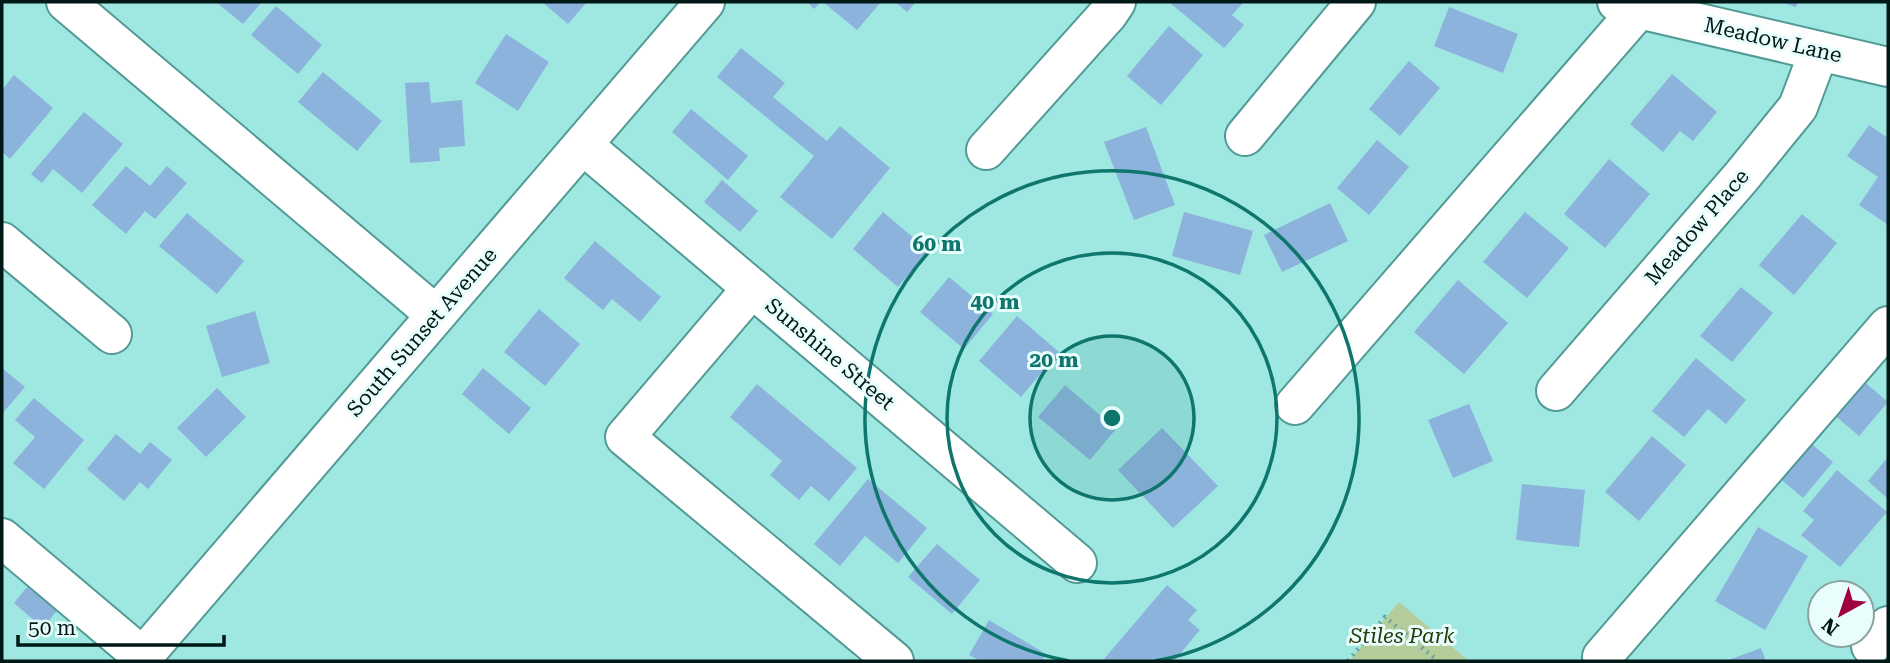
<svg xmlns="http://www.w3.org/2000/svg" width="1890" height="663" viewBox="0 0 1890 663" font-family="'Roboto Serif',serif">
<rect width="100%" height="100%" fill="#9fe8e2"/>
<path fill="#b4cd9b" d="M1399,602l70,59h-120z"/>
<g fill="#8cb3dc">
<path d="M216,2h46l-19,22z"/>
<path d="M542,2h45l-19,22z"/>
<path d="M807,2h14l-7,7z"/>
<path d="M823,2h58l-24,28z"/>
<path d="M895,2h21l-9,10z"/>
<path d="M1169,2h75l-12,13 12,10 -20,23z"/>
<path d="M1780,2h18l-2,5z"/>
<path d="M276,6l46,39 -24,29 -47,-39z"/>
<path d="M1449,7l69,27 -15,39 -69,-27z"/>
<path d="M1169,26l34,29 -42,50 -34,-29z"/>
<path d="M506,34l43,28 -31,49 -43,-28z"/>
<path d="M741,48l44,35 -12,14 54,44 13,-15 50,42 -58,71 -52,-42 34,-41 -97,-79z"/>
<path d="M1409,61l31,27 -40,48 -31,-27z"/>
<path d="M323,72l59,49 -25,30 -59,-49z"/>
<path d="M1672,74l45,38 -24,29 -13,-10 -17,21 -33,-28z"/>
<path d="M14,75l39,33 -43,51 -8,-7v-19l2,-3 -2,-2v-38z"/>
<path d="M429,82l2,21 31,-3 3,46 -26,2 1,13 -30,2 -5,-80z"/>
<path d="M691,109l57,47 -20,24 -56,-48z"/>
<path d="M84,112l39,32 -41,49 -29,-24 -11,14 -11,-9z"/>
<path d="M1869,125l19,13v87l-29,-20 19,-28 -31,-21z"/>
<path d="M1146,127l29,78 -41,15 -30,-78z"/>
<path d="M1377,140l32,27 -40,48 -32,-27z"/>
<path d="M1609,159l41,35 -45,54 -41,-34z"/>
<path d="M126,166l24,20 17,-20 20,17 -32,36 -10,-8 -19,23 -34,-29z"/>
<path d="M722,180l36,31 -18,21 -36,-30z"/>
<path d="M1330,203l18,38 -66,31 -18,-37z"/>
<path d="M883,212l46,39 -31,36 -45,-38z"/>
<path d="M1184,212l69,19 -13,44 -68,-19z"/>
<path d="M1525,212l44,36 -42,50 -44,-36z"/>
<path d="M187,213l57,48 -27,33 -58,-48z"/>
<path d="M1802,214l35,29 -43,52 -35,-30z"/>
<path d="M595,241l66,56 -21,25 -28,-23 -9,11 -39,-32z"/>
<path d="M949,277l44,37 -29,35 -44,-37z"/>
<path d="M1458,280l50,43 -44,51 -50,-42z"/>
<path d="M1741,287l32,26 -41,49 -32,-26z"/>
<path d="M539,309l41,35 -35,42 -41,-34z"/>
<path d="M255,311l15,52 -48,14 -16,-51z"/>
<path d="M1017,316l42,36 -38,45 -42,-36z"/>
<path d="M1696,358l50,42 -20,24 -18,-15 -24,28 -32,-26z"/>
<path d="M2,368l23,19 -23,27z"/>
<path d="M483,368l48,40 -22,26 -47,-40z"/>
<path d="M1861,379l27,23 -29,34 -27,-23z"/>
<path d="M757,384l100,84 -28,33 -18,-15 -12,14 -29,-25 12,-14 -52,-44z"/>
<path d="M1065,385l51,44 -26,31 -52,-43z"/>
<path d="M217,388l29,29 -40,40 -29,-29z"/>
<path d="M34,398l50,42 -40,49 -31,-26 22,-26 -20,-17z"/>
<path d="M1469,404l24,57 -40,17 -25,-58z"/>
<path d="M1162,428l56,58 -45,42 -55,-58z"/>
<path d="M116,434l24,20 10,-12 22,18 -24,29 -8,-7 -16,19 -37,-32z"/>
<path d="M1652,436l34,29 -47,56 -34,-29z"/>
<path d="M1807,440l26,22 -30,36 -26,-22z"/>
<path d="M1888,457v42l-20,-18z"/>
<path d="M1837,470l50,42 -47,55 -39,-32 13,-15 -11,-9z"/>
<path d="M868,479l59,49 -29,35 -33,-27 -25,30 -26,-22z"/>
<path d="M1522,484l63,6 -6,57 -63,-7z"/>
<path d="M1758,527l50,29 -43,74 -50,-29z"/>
<path d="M937,544l43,36 -28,34 -44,-37z"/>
<path d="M31,582l29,25 -17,21 -29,-25z"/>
<path d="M1167,585l30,25 -9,10 12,10 -26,31h-68l-2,-2z"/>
<path d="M989,620l57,34 -4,7h-62l-11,-6z"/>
<path d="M1761,648l5,13h-40z"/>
</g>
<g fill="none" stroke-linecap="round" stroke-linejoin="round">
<g stroke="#529a95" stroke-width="42">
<g id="minor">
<path d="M66,2l370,313"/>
<path d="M1617,2l22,7 249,58"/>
<path d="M1245,136l111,-134"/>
<path d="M583,145l494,418"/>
<path d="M986,150l122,-136 8,-12"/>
<path d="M2,242l110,92"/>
<path d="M752,288l-127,149 269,224"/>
<path d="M1556,391l186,-215 56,-69 21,-56"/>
<path d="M1295,405l344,-396"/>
<path d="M2,538l141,119"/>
<path d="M1871,646l17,-20"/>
<path d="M1602,657l286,-331"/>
</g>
</g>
<g stroke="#529a95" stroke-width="42">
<path id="major" d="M139,661l566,-659"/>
</g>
<path stroke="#6ba39f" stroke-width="4.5" stroke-dasharray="2 5" stroke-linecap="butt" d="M1348,661l37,-44 53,44"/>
<use href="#minor" stroke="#fff" stroke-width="38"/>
<use href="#major" stroke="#fff" stroke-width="38"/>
</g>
<circle cx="1112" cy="418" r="82" fill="#0f766e" fill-opacity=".12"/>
<g fill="none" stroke="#0f766e" stroke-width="3.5">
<circle cx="1112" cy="418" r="82"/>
<circle cx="1112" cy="418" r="165"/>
<path d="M1069 661A247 247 0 1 1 1155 661"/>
</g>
<g text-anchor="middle" stroke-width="6" stroke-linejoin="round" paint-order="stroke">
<g font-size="21" fill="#001816" stroke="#e9fefc">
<text transform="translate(1773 40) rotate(13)" y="7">Meadow Lane</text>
<text transform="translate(1697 227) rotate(-49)" y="7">Meadow Place</text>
<text transform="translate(422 332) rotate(-49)" y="7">South Sunset Avenue</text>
<text transform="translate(830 354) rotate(40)" y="7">Sunshine Street</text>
</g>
<g font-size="21" font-style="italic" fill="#273b0b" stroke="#e9fefc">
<text x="1402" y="643">Stiles Park</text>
</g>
</g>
<circle cx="1112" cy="418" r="10" fill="#0f766e" stroke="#e9fefc" stroke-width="3.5"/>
<g font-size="21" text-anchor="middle" font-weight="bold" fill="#0f766e" stroke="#e9fefc" stroke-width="6" stroke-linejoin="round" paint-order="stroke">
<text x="937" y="251">60 m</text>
<text x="995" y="309">40 m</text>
<text x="1054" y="367">20 m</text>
</g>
<rect width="1890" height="663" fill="none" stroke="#001816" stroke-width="7"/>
<g transform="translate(1841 614) rotate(220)"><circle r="33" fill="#e9fefc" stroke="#8ca2a0" stroke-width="2"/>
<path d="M0-5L12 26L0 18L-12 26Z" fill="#a0013f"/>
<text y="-10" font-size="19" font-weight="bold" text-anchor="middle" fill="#001816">N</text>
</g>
<path d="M18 635v10h206v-10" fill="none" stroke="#001816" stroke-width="3.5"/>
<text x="28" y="635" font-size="21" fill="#001816" stroke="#e9fefc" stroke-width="5" paint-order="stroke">50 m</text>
</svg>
